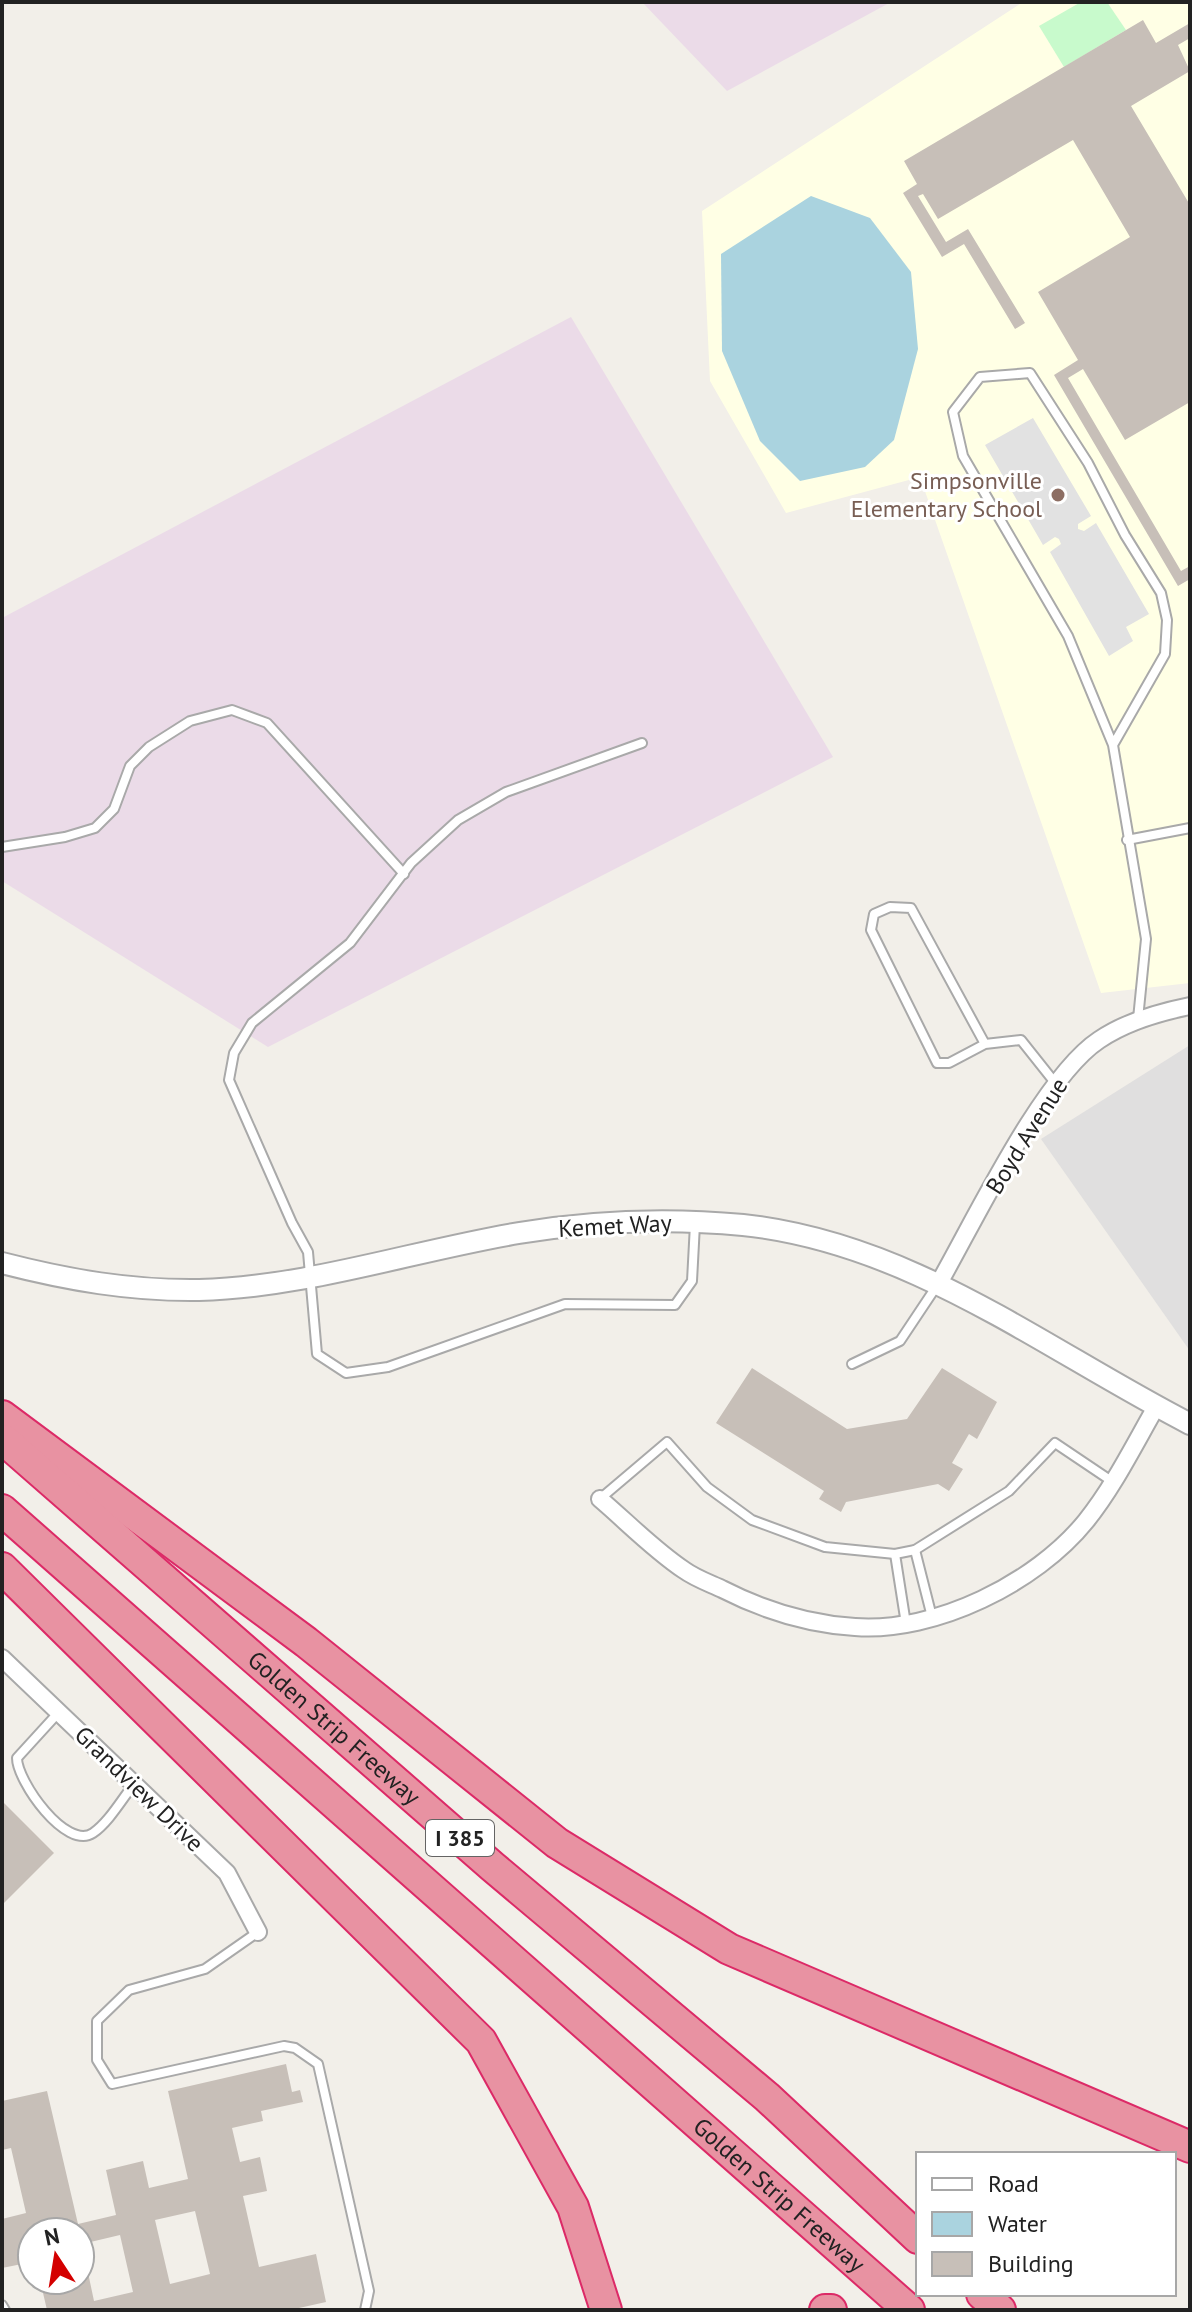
<svg xmlns="http://www.w3.org/2000/svg" width="1192" height="2312" viewBox="0 0 1192 2312" font-family="'PT Sans',sans-serif">
<rect width="100%" height="100%" fill="#f2efe9"/>
<path fill="#e0dfdf" d="M1190,1045v306l-149,-212z"/>
<g fill="#ebdbe8">
<path d="M642,2h249l-164,89z"/>
<path d="M571,317l262,440 -565,290 -266,-166v-263z"/>
</g>
<path fill="#ffffe5" d="M1023,2h167v981l-89,10 -181,-516 -134,36 -76,-132 -8,-170z"/>
<path fill="#c8facc" d="M1081,2h26l19,28 -62,37 -25,-41z"/>
<path fill="#e2e2e2" d="M1033,418l58,98 -13,8v5l6,2 12,-8 53,91 -23,13 7,14 -24,15 -59,-104 11,-8 -2,-5 -4,-2 -12,8 -58,-100z"/>
<path fill="#aad3df" d="M811,196l59,22 41,54 7,77 -24,91 -29,27 -65,14 -40,-40 -38,-90 -1,-97z"/>
<g fill="#c7bfb8" fill-rule="evenodd">
<path d="M1143,20l13,23 34,-20v15l-12,7 12,26 -59,35 59,99v197l-65,38 -42,-71 -15,9 113,193 9,-5v13l-12,7 -124,-211 24,-15 -40,-68 92,-55 -57,-97 -135,79 -15,-25 -5,2 28,46 22,-13 57,94 -10,6 -51,-85 -22,13 -39,-64 14,-9 -13,-23z"/>
<path d="M752,1368l95,61 60,-10 35,-51 55,34 -20,37 -8,-5 -17,29 11,6 -14,22 -11,-7 -92,18 -5,10 -22,-13 5,-8 -108,-68z"/>
<path d="M2,1801l52,52 -52,52z"/>
<path d="M286,2064l6,28 8,-2 3,12 -42,9 2,10 -31,7 8,34 20,-5 7,34 -24,5 16,71 57,-13 10,48 -36,8h-243l-7,-30h40v-48h-48v30l-30,6v-49l24,-6 -15,-65 -9,2v-49l45,-10 31,133 38,-9 -10,-45 37,-9 6,27 39,-9 -20,-88zM195,2211l15,63 -40,10 -15,-64zM120,2235l13,57 -39,9 -12,-57z"/>
</g>
<g fill="none" stroke-linecap="round" stroke-linejoin="round">
<g stroke="#a9a9a9" stroke-width="12">
<g id="service">
<path d="M642,743l-136,49 -48,28 -47,43 -61,80 -98,80 -18,30 -5,27 63,143 16,29 9,102 29,19 42,-6 177,-63 110,1 17,-24 3,-57"/>
<path d="M1113,745l52,-91 2,-34 -6,-27 -36,-58 -37,-72 -58,-90 -50,4 -27,35 10,44 105,180 45,109 33,194 -8,80"/>
<path d="M1127,840l63,-12"/>
<path d="M2,847l63,-10 30,-9 19,-19 16,-43 19,-19 41,-26 42,-11 35,13 137,151"/>
<path d="M985,1044l-36,19h-12l-66,-133 3,-16 16,-7 21,1 74,136 36,-4 35,44"/>
<path d="M852,1364l48,-23 36,-54"/>
<path d="M601,1498l66,-56 40,45 45,33 73,27 70,7 20,-4 94,-59 46,-48 58,39"/>
<path d="M915,1550l17,67"/>
<path d="M895,1554l11,70"/>
<path d="M59,1712l-42,46c0,23 49,93 76,75 16,-11 29,-34 41,-49"/>
<path d="M258,1932l-53,37 -76,21 -32,31v39l15,24 172,-38 11,2 23,16 51,227 -4,19"/>
<path d="M2,2305l3,5"/>
</g>
</g>
<g stroke="#a9a9a9" stroke-width="20">
<g id="minor">
<path d="M939,1283c36,-63 104,-206 160,-243 25,-17 61,-28 91,-34"/>
<path d="M600,1499c27,23 54,51 84,71 11,8 25,13 38,19 43,22 85,35 133,38 80,6 181,-44 231,-106 28,-35 48,-76 70,-114"/>
<path d="M2,1658l225,215 31,59"/>
</g>
</g>
<g stroke="#a9a9a9" stroke-width="24">
<path id="tertiary" d="M2,1263c66,17 129,28 197,27 109,-3 213,-39 320,-57 73,-12 149,-15 224,-8 169,18 301,124 447,199"/>
</g>
<g stroke="#dc2a67" stroke-width="34">
<g id="motorway">
<path d="M2,1416l304,226 251,201 172,106 461,198"/>
<path id="s1" d="M4,1440l489,427 274,230 151,141"/>
<path id="s2" d="M2,1510l907,800"/>
<path d="M2,1568l479,473 92,166 33,103"/>
<path d="M982,2294l18,16"/>
<path d="M825,2310h6"/>
</g>
</g>
<use href="#service" stroke="#fff" stroke-width="8"/>
<use href="#minor" stroke="#fff" stroke-width="16"/>
<use href="#tertiary" stroke="#fff" stroke-width="20"/>
<use href="#motorway" stroke="#e892a2" stroke-width="30"/>
</g>
<circle fill="#8d6e63" stroke="#fff" stroke-width="3" cx="1058" cy="495" r="8"/>
<g text-anchor="middle" stroke-width="6" stroke-linejoin="round" paint-order="stroke">
<rect fill="#fff" stroke="#646464" stroke-width="2" x="426" y="1820" width="68" height="36" rx="6"/>
<g font-size="22" font-weight="bold" fill="#222">
<text x="460" y="1846">I 385</text>
</g>
<g font-size="24" fill="#785e54" stroke="#fff" text-anchor="end">
<text x="1042" y="489">Simpsonville<tspan x="1042" dy="28">Elementary School</tspan></text>
</g>
<g font-size="24" fill="#222" stroke="#fff">
<text transform="translate(1027 1136) rotate(-58)" y="8">Boyd Avenue</text>
<text transform="translate(615 1226) rotate(-3)" y="8">Kemet Way</text>
<text dy="8" stroke="none"><textPath href="#s1" startOffset="438">Golden Strip Freeway</textPath></text>
<text transform="translate(139 1789) rotate(44)" y="8">Grandview Drive</text>
<text dy="8" stroke="none"><textPath href="#s2" startOffset="1036">Golden Strip Freeway</textPath></text>
</g>
</g>
<rect width="1192" height="2312" fill="none" stroke="#222222" stroke-width="8"/>
<rect x="916" y="2152" width="260" height="144" fill="#ffffff" stroke="#a7a7a7" stroke-width="2"/>
<rect x="932" y="2178" width="40" height="12" fill="#ffffff" stroke="#a7a7a7" stroke-width="2"/>
<text x="988" y="2192" font-size="24" fill="#222222">Road</text>
<rect x="932" y="2212" width="40" height="24" fill="#aad3df" stroke="#a7a7a7" stroke-width="2"/>
<text x="988" y="2232" font-size="24" fill="#222222">Water</text>
<rect x="932" y="2252" width="40" height="24" fill="#c7bfb8" stroke="#a7a7a7" stroke-width="2"/>
<text x="988" y="2272" font-size="24" fill="#222222">Building</text>
<g transform="translate(56 2256) rotate(348)"><circle r="38" fill="#ffffff" stroke="#a7a7a7" stroke-width="2"/>
<path d="M0-6L14 30L0 20L-14 30Z" fill="#d40000"/>
<text y="-12" font-size="22" font-weight="bold" text-anchor="middle" fill="#222222">N</text>
</g>
</svg>
